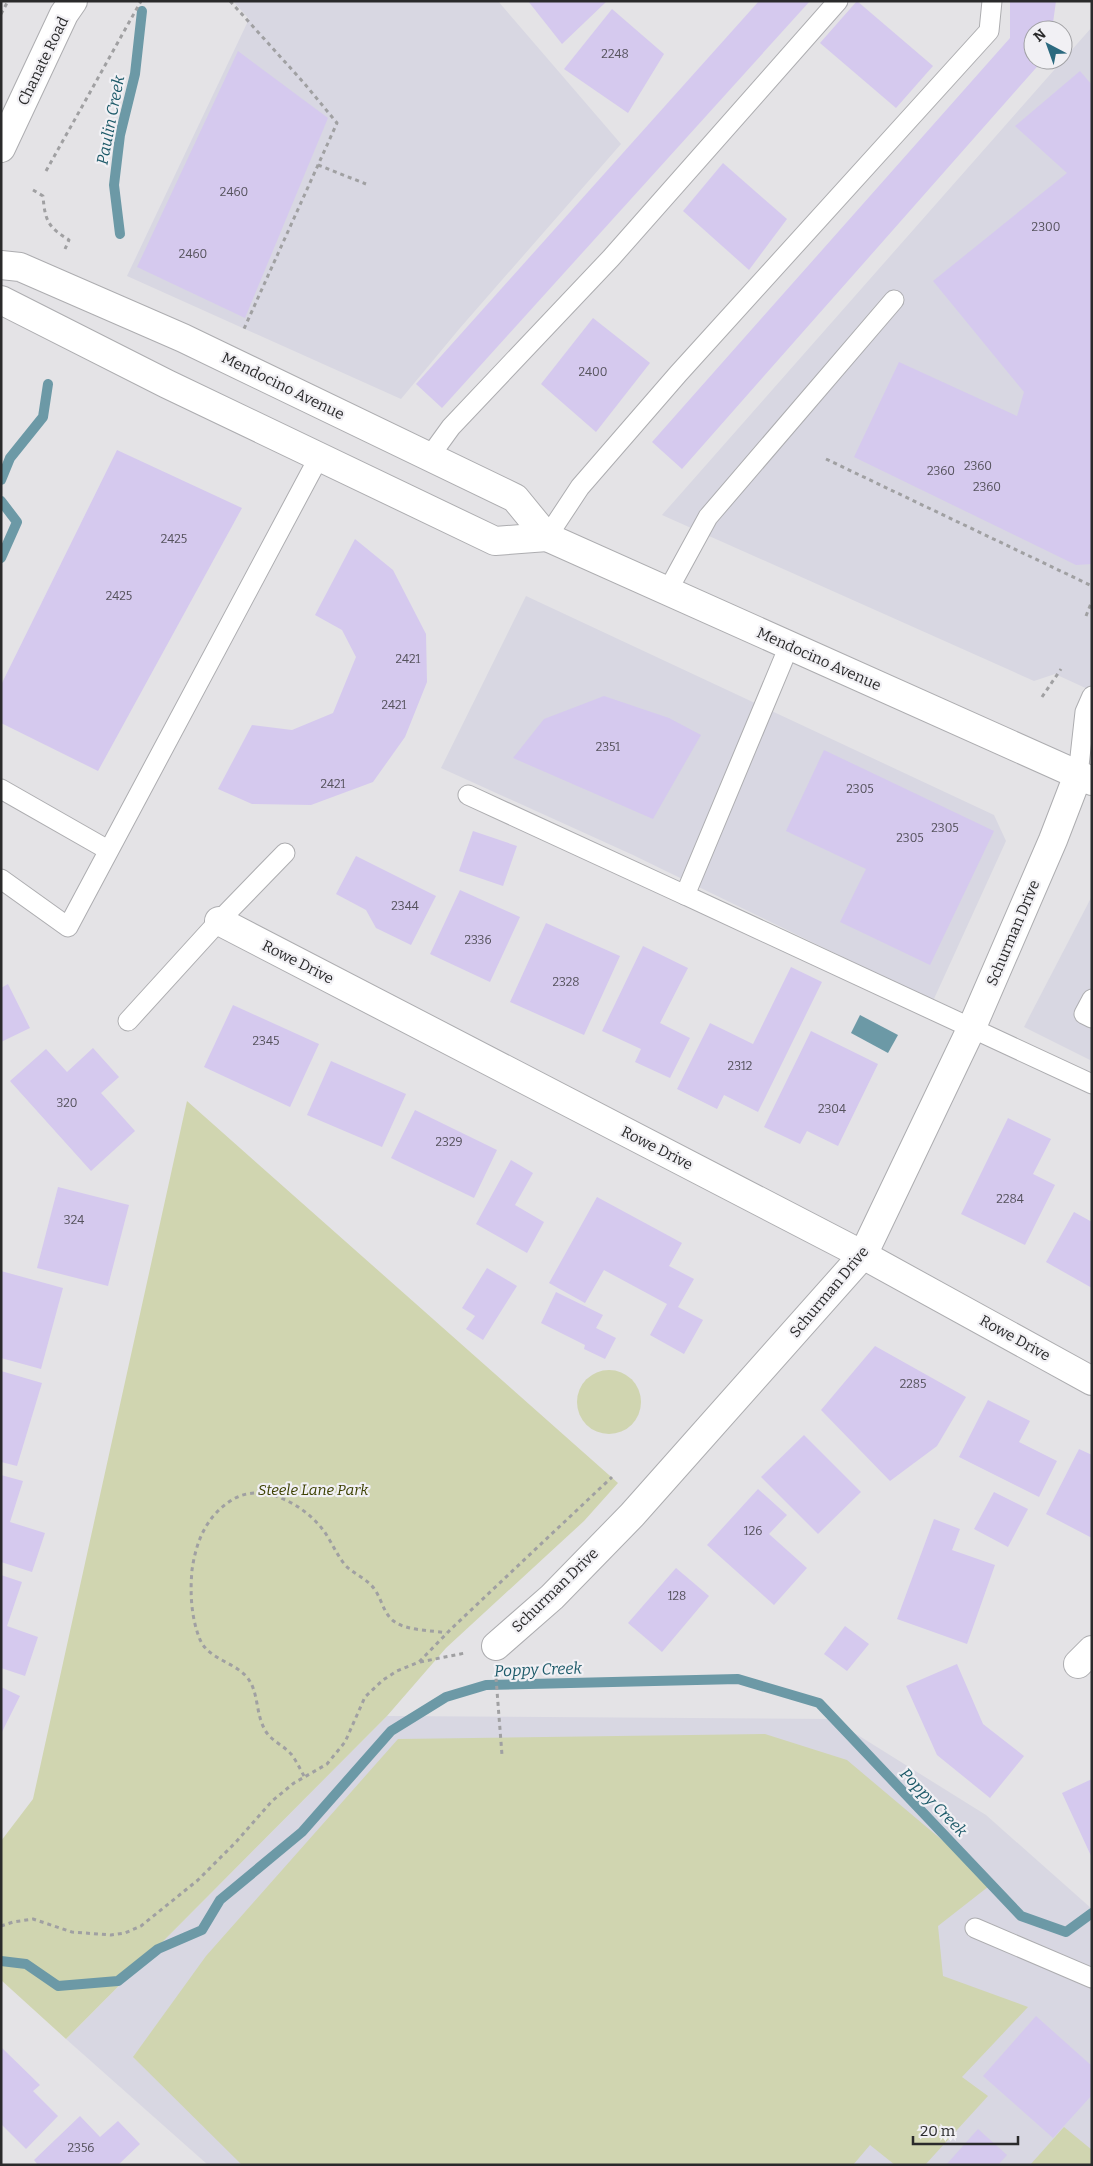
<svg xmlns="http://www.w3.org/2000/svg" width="1093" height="2166" viewBox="0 0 1093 2166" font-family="Bitter,serif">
<rect width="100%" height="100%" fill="#e4e3e6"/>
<g fill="#d8d7e2">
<path d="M233,1h265l123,143 -161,184 -59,71 -274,-123 122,-257z"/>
<path d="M1092,27v664l-37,-17 -21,7 -372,-166z"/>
<path d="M526,596l468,219 12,26 -73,160 -300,-146 -192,-87z"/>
<path d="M1092,896v165l-68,-34z"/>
<path d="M387,1716l445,3 154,96 106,94v256h-884l-142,-126z"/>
</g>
<g fill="#d0d5b0">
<path d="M187,1101l431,382 -34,38 -138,127 -59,68 -321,323 -65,-59v-139l32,-42z"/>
<circle cx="609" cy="1402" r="32"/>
<path d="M765,1734l82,26 146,123 -55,43 5,50 85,31 -66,70 26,19 -63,69h-30l-25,-20 -17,20h-611l-109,-108 73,-101 192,-217z"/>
<path d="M1064,2127l28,23v15h-62z"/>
</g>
<path fill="#6c99a6" d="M860,1015l38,20 -10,18 -37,-20z"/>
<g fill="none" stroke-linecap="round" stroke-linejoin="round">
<g stroke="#6c99a6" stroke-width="10">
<path d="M120,234l-6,-49 6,-50 15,-61 7,-63"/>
<path d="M1,480l9,-22 33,-41 5,-33"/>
<path d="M1,501l16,21 -16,36"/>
<path d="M1,1961l25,3 32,22 60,-5 40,-32 44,-19 18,-30 82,-68 89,-101 55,-34 40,-12 252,-6 81,24 202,213 45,16 26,-19"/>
</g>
</g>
<g fill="#d5c9ee">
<path d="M528,1h79l-45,43z"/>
<path d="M759,1h51l-368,407 -26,-24z"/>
<path d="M857,1l76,65 -37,42 -76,-65z"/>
<path d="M1010,1h46l-4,29h-19v30h10l-361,409 -30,-27 358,-404z"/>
<path d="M612,9l52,45 -36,59 -64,-44z"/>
<path d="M238,51l90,67 -83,200 -108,-51z"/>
<path d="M1080,71l12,14v479l-16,1 -222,-108 45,-95 118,54 7,-24 -91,-111 134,-108 -52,-47z"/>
<path d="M723,163l64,56 -38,51 -66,-59z"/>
<path d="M593,318l57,45 -54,69 -55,-48z"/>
<path d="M117,450l125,58 -144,263 -97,-48v-38z"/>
<path d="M355,539l38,31 33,64 1,48 -22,55 -32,45 -62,23 -59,-1 -34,-15 34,-64 40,5 41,-17 23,-56 -14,-27 -27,-15z"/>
<path d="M604,696l65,22 32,17 -48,84 -140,-61 31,-39z"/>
<path d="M824,750l170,81 -64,134 -90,-43 26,-53 -80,-38z"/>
<path d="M473,831l44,15 -14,40 -44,-15z"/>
<path d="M356,856l80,40 -25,49 -35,-17 -10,-18 -30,-16z"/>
<path d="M460,890l60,27 -30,65 -60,-28z"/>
<path d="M546,923l74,33 -36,79 -74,-33z"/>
<path d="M643,946l45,22 -28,55 30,15 -20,40 -35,-16 6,-13 -39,-18z"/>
<path d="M791,967l31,15 -64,130 -34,-17 -7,14 -40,-20 33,-66 43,21z"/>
<path d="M8,984l22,44 -29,14v-54z"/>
<path d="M233,1005l86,39 -29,63 -86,-40z"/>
<path d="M811,1031l67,33 -40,82 -31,-15 -7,13 -36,-17z"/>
<path d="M93,1048l26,29 -18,16 34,38 -44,40 -81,-90 36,-32 21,23z"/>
<path d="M331,1061l75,33 -24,53 -75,-32z"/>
<path d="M415,1110l82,40 -23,48 -83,-40z"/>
<path d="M1008,1118l43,21 -18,35 22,11 -30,60 -64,-31z"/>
<path d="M511,1160l22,13 -18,32 29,17 -17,31 -51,-29z"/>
<path d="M58,1187l71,18 -21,81 -71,-18z"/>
<path d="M597,1197l85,46 -13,23 25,13 -16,28 25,13 -19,34 -34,-19 17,-31 -63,-34 -19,33 -36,-20z"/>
<path d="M1074,1212l18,10v66l-46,-26z"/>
<path d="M487,1268l30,18 -34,54 -17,-11 9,-13 -13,-8z"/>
<path d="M1,1271l62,17 -22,81 -40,-11z"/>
<path d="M556,1292l47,23 -7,13 20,10 -11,21 -21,-10 1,-4 -44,-22z"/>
<path d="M875,1346l91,51 -29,49 -47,35 -69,-71z"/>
<path d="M1,1371l41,12 -25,83 -16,-4z"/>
<path d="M988,1400l42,21 -11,21 38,19 -18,36 -80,-40z"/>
<path d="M804,1435l57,57 -43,42 -57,-57z"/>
<path d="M1079,1449l13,6v83l-46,-24z"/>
<path d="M1,1475l22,6 -13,41 35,11 -13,39 -31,-10z"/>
<path d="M758,1489l29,26 -18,19 38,34 -33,37 -67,-60z"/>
<path d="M994,1492l34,17 -20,38 -34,-18z"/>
<path d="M934,1519l26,10 -8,21 43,15 -28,79 -70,-25z"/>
<path d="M676,1568l33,28 -47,56 -34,-29z"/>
<path d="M1,1575l21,7 -15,44 31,11 -13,39 -24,-8z"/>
<path d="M845,1626l24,18 -22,27 -23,-17z"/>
<path d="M957,1664l26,60 41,32 -34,42 -53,-43 -31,-69z"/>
<path d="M1,1687l19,9 -19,38z"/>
<path d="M1092,1779v79l-30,-65z"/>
<path d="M1036,2016l56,50v29l-39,43 -70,-62z"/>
<path d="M1,2047l39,38 -7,6 25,25 -32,33 -25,-25z"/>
<path d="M80,2116l20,21 18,-16 22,23 -22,21h-80l-4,-5z"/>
<path d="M978,2129l29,26 -9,10h-52z"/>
</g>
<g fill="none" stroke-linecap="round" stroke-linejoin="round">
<g stroke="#adadb0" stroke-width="21">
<g id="service">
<path d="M430,456l21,-29 160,-169 227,-257"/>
<path d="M547,537l33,-50 98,-113 311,-343 3,-30"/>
<path d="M667,592l41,-75 186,-217"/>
<path d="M1078,775l7,-63 7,-16"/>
<path d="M1,789l107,61"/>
<path d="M468,795l217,100 104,-249"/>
<path d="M1,879l67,48 251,-470"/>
<path d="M685,895l407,189"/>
<path d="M1092,999l-8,15 8,4"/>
<path d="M128,1021l91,-100 66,-68"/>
<path d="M975,1928l117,50"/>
</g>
</g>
<g stroke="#adadb0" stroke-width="30">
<g id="minor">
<path d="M219,921l644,334 229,126"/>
<path d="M496,1646l56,-49 80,-82 231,-260 109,-228 81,-187 25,-65"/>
<path d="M1078,1664l14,-14"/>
</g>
</g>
<g stroke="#adadb0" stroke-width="30">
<path id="tertiary" d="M1,148l63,-134 9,-13"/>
</g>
<g stroke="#adadb0" stroke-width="30">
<g id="secondary">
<path d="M1,265l19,2 163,71 332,160 32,39 545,244"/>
<path d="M1,300l166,84 328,157 52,-4"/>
</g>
</g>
<g stroke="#a0a0a2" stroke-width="3" stroke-dasharray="4 4" stroke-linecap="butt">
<path d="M230,1l74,82 33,40 -94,208"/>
<path d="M1,14l7,-13"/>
<path d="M318,165l48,19"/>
<path d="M46,171l95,-170"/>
<path d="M33,190l10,6c2,25 5,31 26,44l-4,9"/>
<path d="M826,459l266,127"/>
<path d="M1086,616l6,-15"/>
<path d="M1042,697l19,-28"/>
<path d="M420,1662l45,-9"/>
<path d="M496,1678l6,77"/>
<path d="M304,1776c-4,-7 -8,-16 -13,-22 -9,-10 -22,-14 -27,-26 -9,-17 -5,-39 -19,-53 -14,-14 -39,-17 -46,-38 -8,-21 -9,-45 -7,-67 4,-28 14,-54 40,-70 28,-18 67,2 87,25 11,12 16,28 27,41 9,9 22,13 29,24 7,10 9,25 20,32 13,9 36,8 51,11"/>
<path d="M1,1926l12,-4 20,-3 39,13 39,3 14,-2 16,-7 57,-46 38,-38 36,-41 22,-18 33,-19 18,-22 20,-45 18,-17 14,-9 22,-9 33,-34 160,-151"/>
</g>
<use href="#service" stroke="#fff" stroke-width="19"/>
<use href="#minor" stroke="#fff" stroke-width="28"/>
<use href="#tertiary" stroke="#fff" stroke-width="28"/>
<use href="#secondary" stroke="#fff" stroke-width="28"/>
</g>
<g text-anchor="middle" stroke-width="4.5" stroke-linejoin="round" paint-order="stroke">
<g font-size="12" fill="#55525c">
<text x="615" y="58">2248</text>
<text x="234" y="196">2460</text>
<text x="1046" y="231">2300</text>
<text x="193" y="258">2460</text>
<text x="593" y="376">2400</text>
<text x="978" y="470">2360</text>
<text x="941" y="475">2360</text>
<text x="987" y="491">2360</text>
<text x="174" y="543">2425</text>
<text x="119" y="600">2425</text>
<text x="408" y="663">2421</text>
<text x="394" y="709">2421</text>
<text x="608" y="751">2351</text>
<text x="333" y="788">2421</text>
<text x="860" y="793">2305</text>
<text x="945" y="832">2305</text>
<text x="910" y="842">2305</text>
<text x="405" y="910">2344</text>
<text x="478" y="944">2336</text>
<text x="566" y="986">2328</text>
<text x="266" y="1045">2345</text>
<text x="740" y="1070">2312</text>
<text x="67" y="1107">320</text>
<text x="832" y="1113">2304</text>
<text x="449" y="1146">2329</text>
<text x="1010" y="1203">2284</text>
<text x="74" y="1224">324</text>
<text x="913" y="1388">2285</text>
<text x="753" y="1535">126</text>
<text x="677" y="1600">128</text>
<text x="81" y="2152">2356</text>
</g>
<g font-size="15" fill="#2a2a2b" stroke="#f1f0f4">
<text transform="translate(43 61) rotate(-64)" y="5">Chanate Road</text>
<text transform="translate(283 386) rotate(26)" y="5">Mendocino Avenue</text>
<text transform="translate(819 659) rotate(24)" y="5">Mendocino Avenue</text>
<text transform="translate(1013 933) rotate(-67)" y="5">Schurman Drive</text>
<text transform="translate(298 962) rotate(27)" y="5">Rowe Drive</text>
<text transform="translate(657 1148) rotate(27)" y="5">Rowe Drive</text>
<text transform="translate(829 1292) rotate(-50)" y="5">Schurman Drive</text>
<text transform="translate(1015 1338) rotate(29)" y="5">Rowe Drive</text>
<text transform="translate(555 1590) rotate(-44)" y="5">Schurman Drive</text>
</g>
<g font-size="15" font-style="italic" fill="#3c4000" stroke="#f1f0f4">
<text x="313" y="1495">Steele Lane Park</text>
</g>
<g font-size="16" font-style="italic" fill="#1d5a69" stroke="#f1f0f4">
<text transform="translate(110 120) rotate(-79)" y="6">Paulin Creek</text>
<text transform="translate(538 1669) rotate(-2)" y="6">Poppy Creek</text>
<text transform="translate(934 1802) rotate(46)" y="6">Poppy Creek</text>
</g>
</g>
<rect width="1093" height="2166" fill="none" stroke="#2a2a2b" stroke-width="5"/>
<g transform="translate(1048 45) rotate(319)"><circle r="24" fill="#f1f0f4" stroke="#a1a1a4"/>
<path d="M0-4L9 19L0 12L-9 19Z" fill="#2b697f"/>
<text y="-8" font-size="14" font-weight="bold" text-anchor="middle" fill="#2a2a2b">N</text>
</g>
<path d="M913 2136v8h105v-8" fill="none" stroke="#2a2a2b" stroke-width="2.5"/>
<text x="920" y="2136" font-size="15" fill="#2a2a2b" stroke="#f1f0f4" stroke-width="4" paint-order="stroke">20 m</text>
</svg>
